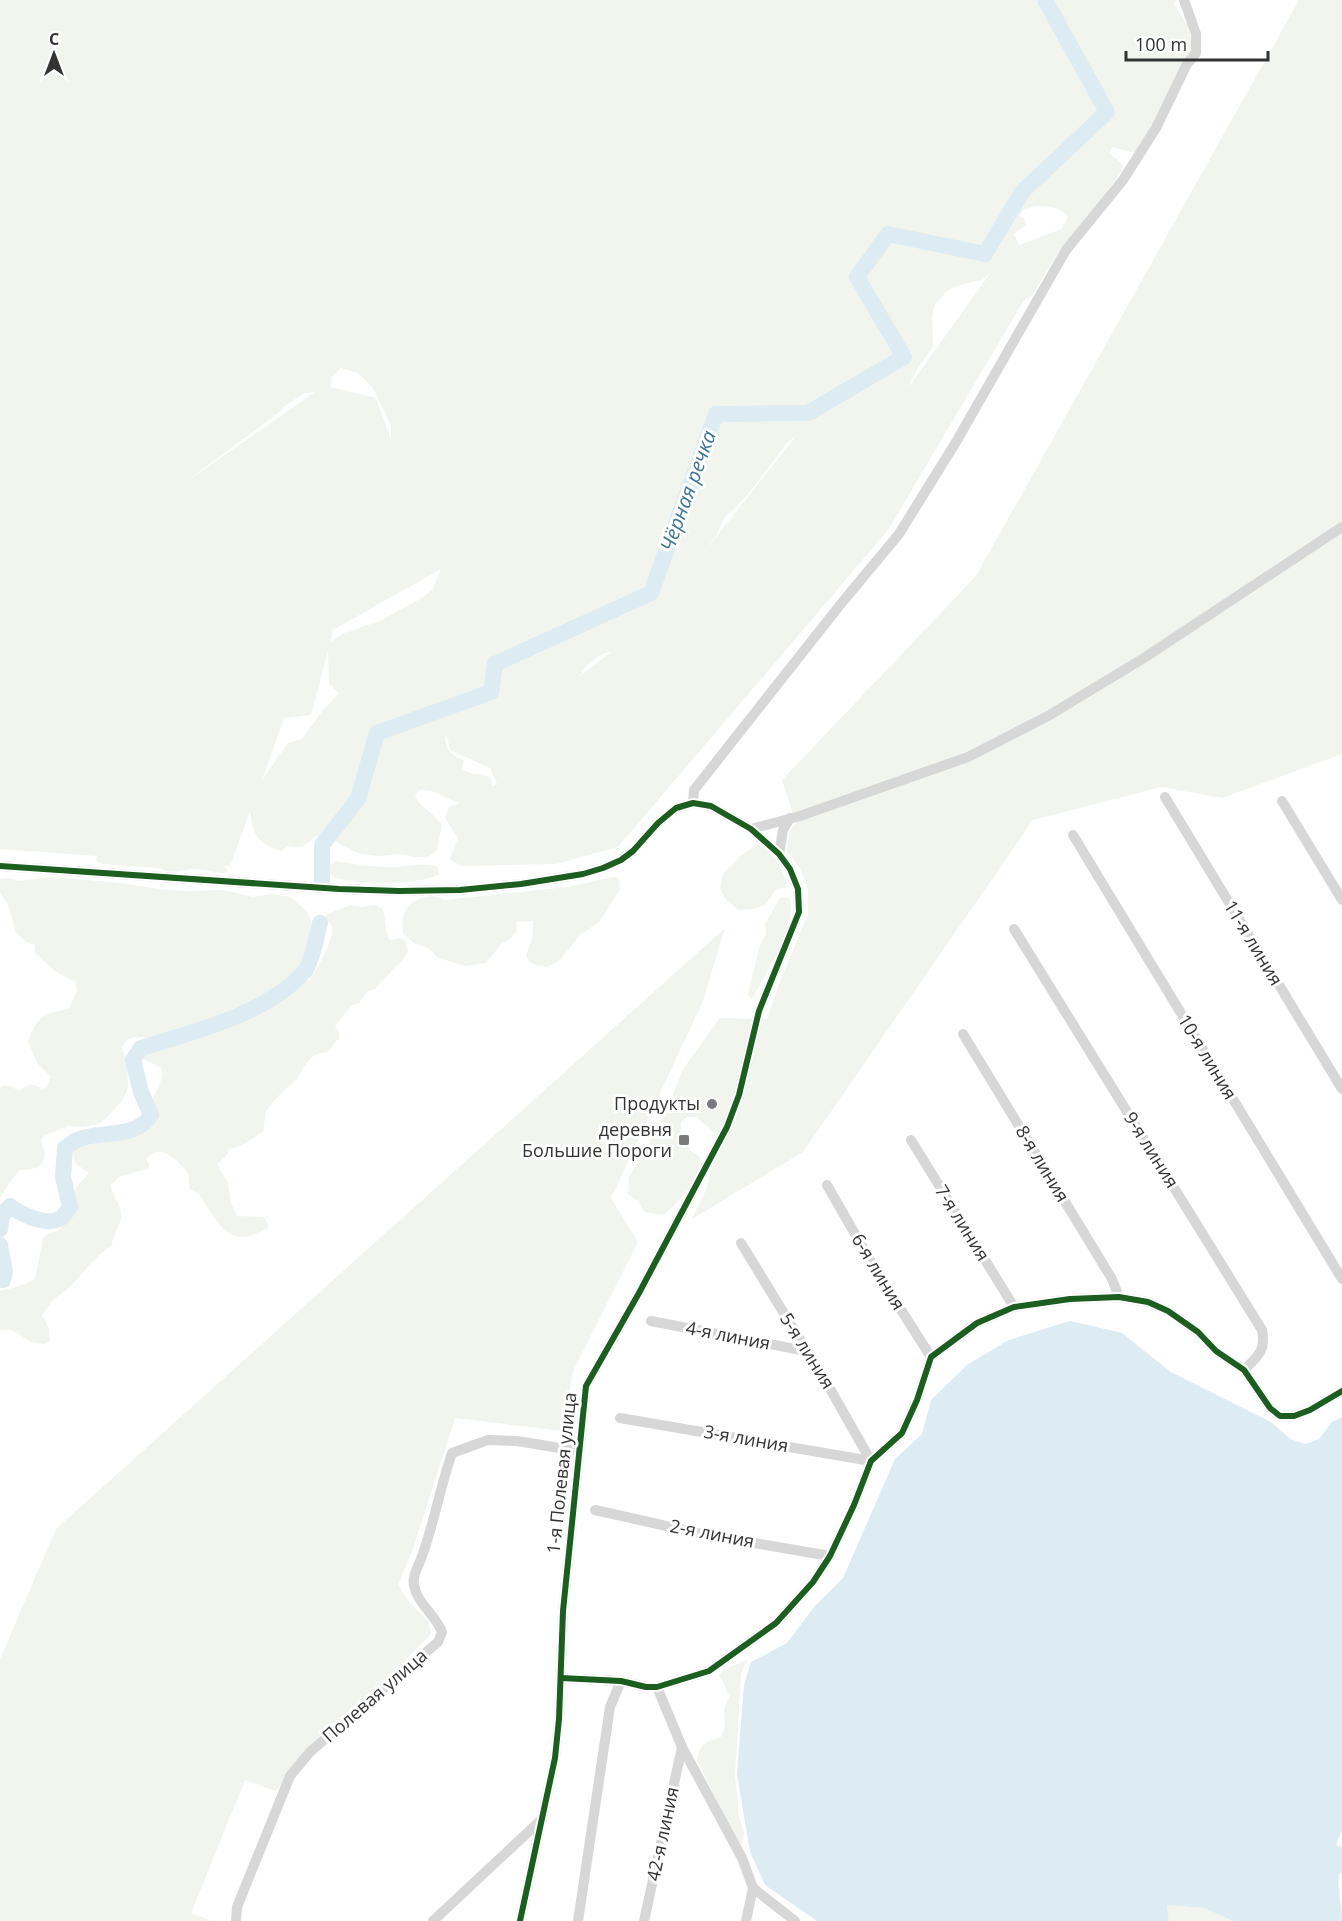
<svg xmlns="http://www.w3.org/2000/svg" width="1342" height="1921" viewBox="0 0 1342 1921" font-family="'Open Sans',sans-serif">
<rect width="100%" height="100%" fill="#fff"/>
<g fill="#f1f5ed" fill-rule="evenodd">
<path d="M0,0h1176l-2,4 14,22 5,22 -48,92 -10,13 -23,-6 -3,6 12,10 2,6 -4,6 -35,47 -24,27 -28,47 -8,4 -136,230 -270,317 -62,17 -95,2 -11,-7 8,-21 -13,-20 4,-11 11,-4c-17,-4 -24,-15 -42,-13l-3,7c7,12 19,16 27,28l-5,25 -9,7h-13l-16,-3 -20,2 -18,-2 -18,-8 -14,-10h-14c-8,9 -15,14 -27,10l-7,5c-24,-7 -28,-17 -31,-40l-20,55h-7l5,4 -3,3c-11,0 -21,-4 -31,-4 -14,1 -21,6 -35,-1l-56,-4 -7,-3 1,-5 -97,-7zM1036,206c13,0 23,0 32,11l-7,12 -42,16 -5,-11 12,-9 -2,-6 -5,-3 5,-7zM991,272l-80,112 -3,2 10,-18 15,-22 -1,-28 2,-12 13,-15 16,-7 19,-4zM341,368l17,5 15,15 18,37v14l-15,-41 -46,-11 2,-10zM315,392l-122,85h-1l80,-59 17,-15 16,-10zM796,436l-98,124 18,-24 8,-18 22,-21 41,-54zM441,569l-8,20 -11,9 -42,23 -36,12 -14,9 3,-12zM328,651l1,33 10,9 -15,16 -22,30 -14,4 -26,37 22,-62 27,-3zM610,652v1l-31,24c8,-13 16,-23 31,-25zM447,735l3,15 40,18 7,16 -5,2 -2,-9c-10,-5 -19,0 -28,-9l2,-7c-12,-6 -18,-10 -19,-23z"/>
<path d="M1299,0h43v754l-120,44 -61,-11 -128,33 -230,332 -111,67 14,-29 7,-25 11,-24 -28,-24h-9l-6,5 -1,16 11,13 9,6c1,23 -20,43 -36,58l-20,-3 -6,-11 -10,-7 1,-17 34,-57 20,-51 37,-51 47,1 12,-35 29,-70v-25l-8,-21 -13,-17 3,-20 6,-8 -14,-43 194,-204z"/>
<path d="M758,843l19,18 10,21 -1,5 -11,3c-9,19 -17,19 -37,20l-13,-12 -5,-9 3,-15 15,-16z"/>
<path d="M335,861c18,3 38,6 56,6 18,0 29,-5 47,0l1,7c-15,11 -90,12 -107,2 -1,-1 -5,-5 -6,-7z"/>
<path d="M52,877l69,6 38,6 28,2 36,-1 30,7 18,-3 20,3 16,14 8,21 1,12 -1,9 -22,27 6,2 10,-1c9,-15 25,-39 23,-55l-4,-4 -3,-7 25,-10 12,2 13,-2 7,3c5,11 2,24 8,32l11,-2 4,3 3,10 -2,5 -31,33 -7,2 -10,13 -6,1 -17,21 4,6v7c-5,3 -6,8 -10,11 -5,5 -3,1 -9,3 -11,3 -19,18 -23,27 -8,4 -27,24 -31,32 -2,7 -1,14 -3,20l-19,12 -15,6 -3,6 -9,8 11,19 3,20 6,13 26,1 4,5 1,6c-31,18 -41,8 -59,-18 -7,-10 -7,-17 -19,-21 -2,-5 0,-9 -2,-15 -3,-7 -19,-22 -27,-22 -5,-1 -10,3 -14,6v3l3,4 -2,4 -29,8 -8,8c0,12 11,17 10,32 -1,11 -8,15 -9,28l-14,11 -28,31 -17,13 -11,15 7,14 1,12 -6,3 -13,-2 -19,-12h-12v-39c12,-3 25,-6 35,-12l8,-41 7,-5 8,-2 18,-23c-4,-23 0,-19 13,-35l-14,-10 -2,-9 3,-6c25,-6 53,-9 75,-23 0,-5 -2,-10 -2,-14 1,-15 15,-26 13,-42 -7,-6 -14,-7 -21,-12l6,-4 15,-3c-5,-11 -24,-17 -35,-10 -2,2 -4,6 -5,8l5,14 1,26 -6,13 -17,18 -6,5 -17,3 -13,-1 -26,10 -2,5c9,20 0,30 -21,29l-8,9 -12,19v-109l2,-3c7,-1 11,0 16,5 9,-4 14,-10 23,-2l6,-2 4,-10 -13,-13 -10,-22c9,-26 15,-29 41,-33l8,-19 -2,-8 -19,-10 -21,-19v-8l-9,-3 -10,-10 -8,-27 -8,-13v-13l10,-1 8,3z"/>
<path d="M614,877l5,1 1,11 -20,32 -20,14 -20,25 -12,7 -10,-1 -9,-4 -3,-7 7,-19v-15l-17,1 1,9 -7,8 -9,5 -15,19 -21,3 -27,-8 -8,-9 -16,-6 -11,-10c0,-6 -2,-14 1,-20 6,-14 28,-22 41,-13l122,-13z"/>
<path d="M781,897l9,2c6,31 -24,73 -38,100l-4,-4 11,-47 7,-14 -1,-11c8,-9 9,-18 16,-26z"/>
<path d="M725,928l-22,73 -92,197 27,44 -65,129 -10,60 -108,-13 -43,134 -14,32 9,16 21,20 3,14 -156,157 -30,-11 -54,133 20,8h-211v-262l56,-130z"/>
<path d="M747,1660l-6,14 -6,101 4,42 5,16 -2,12 -9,-11 -36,-74c3,-18 9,-18 24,-23 9,-17 -3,-22 9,-40 -5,-8 -5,-14 -11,-21l6,-7z"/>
<path d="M1167,1905l37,3 29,13h-64z"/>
</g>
<path fill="#ddebf3" d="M1070,1321l52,12 49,39 100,50 19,17 15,5 14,-5 13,-17 10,-5v413l-6,15 6,2v26l-3,1c-2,16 3,31 3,47h-109l-29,-13 -37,-3 2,16h-352l-52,-36 -15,-33 -13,-78 7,-89 7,-23 36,-19 27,-36 29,-29 52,-119 27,-25 9,-34 36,-35 42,-25z"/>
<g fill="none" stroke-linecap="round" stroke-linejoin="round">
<g stroke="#ddebf3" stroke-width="16">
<path d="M322,882v-37l36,-46 19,-66 114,-41 4,-28 156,-71 65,-179 92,-1 96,-56 -47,-80 31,-43 97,20 37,-62 85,-80 -62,-112"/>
<path d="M0,1229l2,-14 8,-9c13,9 36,21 51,12 3,-2 6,-7 9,-11l-7,-30 2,-29c4,-2 8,-6 12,-8 26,-11 56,1 74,-25l-10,-23 -8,-32 8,-12c53,-16 126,-34 164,-77 7,-9 12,-37 15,-48"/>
<path d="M0,1245l5,27 -2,8h-3"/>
</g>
<g stroke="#d7d7d7" stroke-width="10">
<path d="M1165,797l177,292"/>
<path d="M1282,801l60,99"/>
<path d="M693,803l1,-13 146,-185 59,-71 57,-92 110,-192 57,-70 33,-52 31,-64 9,-11v-19l-12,-34"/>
<path d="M751,829l49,-13 168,-59 80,-41 96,-58 198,-131"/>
<path d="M1073,835l269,444"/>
<path d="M779,854l4,-24 7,-12"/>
<path d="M0,866l339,23 60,2 61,-1 61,-6 62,-10 20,-6 18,-8 12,-9 25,-28 18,-15 17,-5 18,3 40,23 28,25 11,15 8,20 1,23 -40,99 -20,84 -12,32 -88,166 -53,93 -23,225 -4,108 -4,39 -35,163"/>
<path d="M1014,929l248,401c4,21 -4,26 -18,40"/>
<path d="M963,1034l149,245 7,18"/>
<path d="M911,1140l103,167"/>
<path d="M827,1185l48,84 56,88"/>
<path d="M741,1243l88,144 42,74"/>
<path d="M651,1321l155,30"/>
<path d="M620,1418l251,43"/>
<path d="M595,1510l107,24 128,22"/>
<path d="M561,1678l60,3 25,6h11l52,-16 67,-48 37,-41 17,-26 24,-51 17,-44 31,-28 15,-33 14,-43 46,-34 37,-16 56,-8 49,-2 29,5 20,9 30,21 18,19 28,19 26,38 10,8h14l16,-6 32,-19"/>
<path d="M657,1687l25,60 60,111 11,30 42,33"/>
<path d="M236,1921l1,-14 53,-131 20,-24 128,-110 4,-10c-7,-18 -25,-28 -28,-47 -2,-9 4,-18 7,-26 13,-35 19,-71 31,-106l36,-13 29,1 61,10"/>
<path d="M433,1921l108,-101"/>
<path d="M578,1921l32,-214 11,-26"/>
<path d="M644,1921l38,-174"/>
<path d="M746,1921l7,-33"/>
</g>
<g stroke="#fff" stroke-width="10">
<g id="cycleway">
<path d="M0,866l339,23 60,2 61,-1 61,-6 62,-10 20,-6 18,-8 12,-9 25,-28 18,-15 17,-5 18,3 40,23 28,25 11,15 8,20 1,23 -40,99 -20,84 -12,32 -88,166 -53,93 -23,225 -4,108 -4,39 -35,163"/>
<path d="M561,1678l60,3 25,6h11l52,-16 67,-48 37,-41 17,-26 24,-51 17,-44 31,-28 15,-33 14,-43 46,-34 37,-16 56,-8 49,-2 29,5 20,9 30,21 18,19 28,19 26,38 10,8h14l16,-6 32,-19"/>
</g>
</g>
<use href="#cycleway" stroke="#1b5e20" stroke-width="6"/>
</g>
<g fill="#7a7a7a" stroke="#fff" stroke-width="2">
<circle cx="712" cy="1104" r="6"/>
<rect x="678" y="1134" width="12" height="12" rx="3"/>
</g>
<g text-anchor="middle" stroke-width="6" stroke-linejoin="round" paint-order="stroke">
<g font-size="18" fill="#333" stroke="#fff">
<text transform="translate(1253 943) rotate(59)" y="6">11-я линия</text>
<text transform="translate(1207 1057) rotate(59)" y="6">10-я линия</text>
<text transform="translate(1151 1150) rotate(58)" y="6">9-я линия</text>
<text transform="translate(1042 1164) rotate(59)" y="6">8-я линия</text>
<text transform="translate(962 1223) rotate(58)" y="6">7-я линия</text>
<text transform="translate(878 1272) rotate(59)" y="6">6-я линия</text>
<text transform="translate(728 1336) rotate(11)" y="6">4-я линия</text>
<text transform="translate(807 1351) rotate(58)" y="6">5-я линия</text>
<text transform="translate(746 1439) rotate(10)" y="6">3-я линия</text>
<text transform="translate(562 1473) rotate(-84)" y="6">1-я Полевая улица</text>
<text transform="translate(712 1534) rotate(11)" y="6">2-я линия</text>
<text transform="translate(375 1696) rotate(-41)" y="6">Полевая улица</text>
<text transform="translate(663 1834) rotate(-78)" y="6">42-я линия</text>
</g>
<g font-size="18" fill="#333" stroke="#fff" text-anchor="end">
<text x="700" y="1110">Продукты</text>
<text x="672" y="1136">деревня<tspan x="672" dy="21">Большие Пороги</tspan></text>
</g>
<g font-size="20" font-style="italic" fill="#3f7597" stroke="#fff">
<text transform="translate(688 491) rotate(-70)" y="7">Чёрная речка</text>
</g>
</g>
<g transform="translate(54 54)" stroke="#ffffff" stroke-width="4.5" paint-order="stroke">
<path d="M0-4.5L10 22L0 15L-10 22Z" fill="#333333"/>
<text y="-9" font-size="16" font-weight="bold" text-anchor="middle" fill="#333333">С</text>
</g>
<path d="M1126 51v9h142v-9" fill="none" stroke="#333333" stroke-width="3"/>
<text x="1135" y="51" font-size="18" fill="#333333" stroke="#ffffff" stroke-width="4.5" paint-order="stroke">100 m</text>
</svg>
